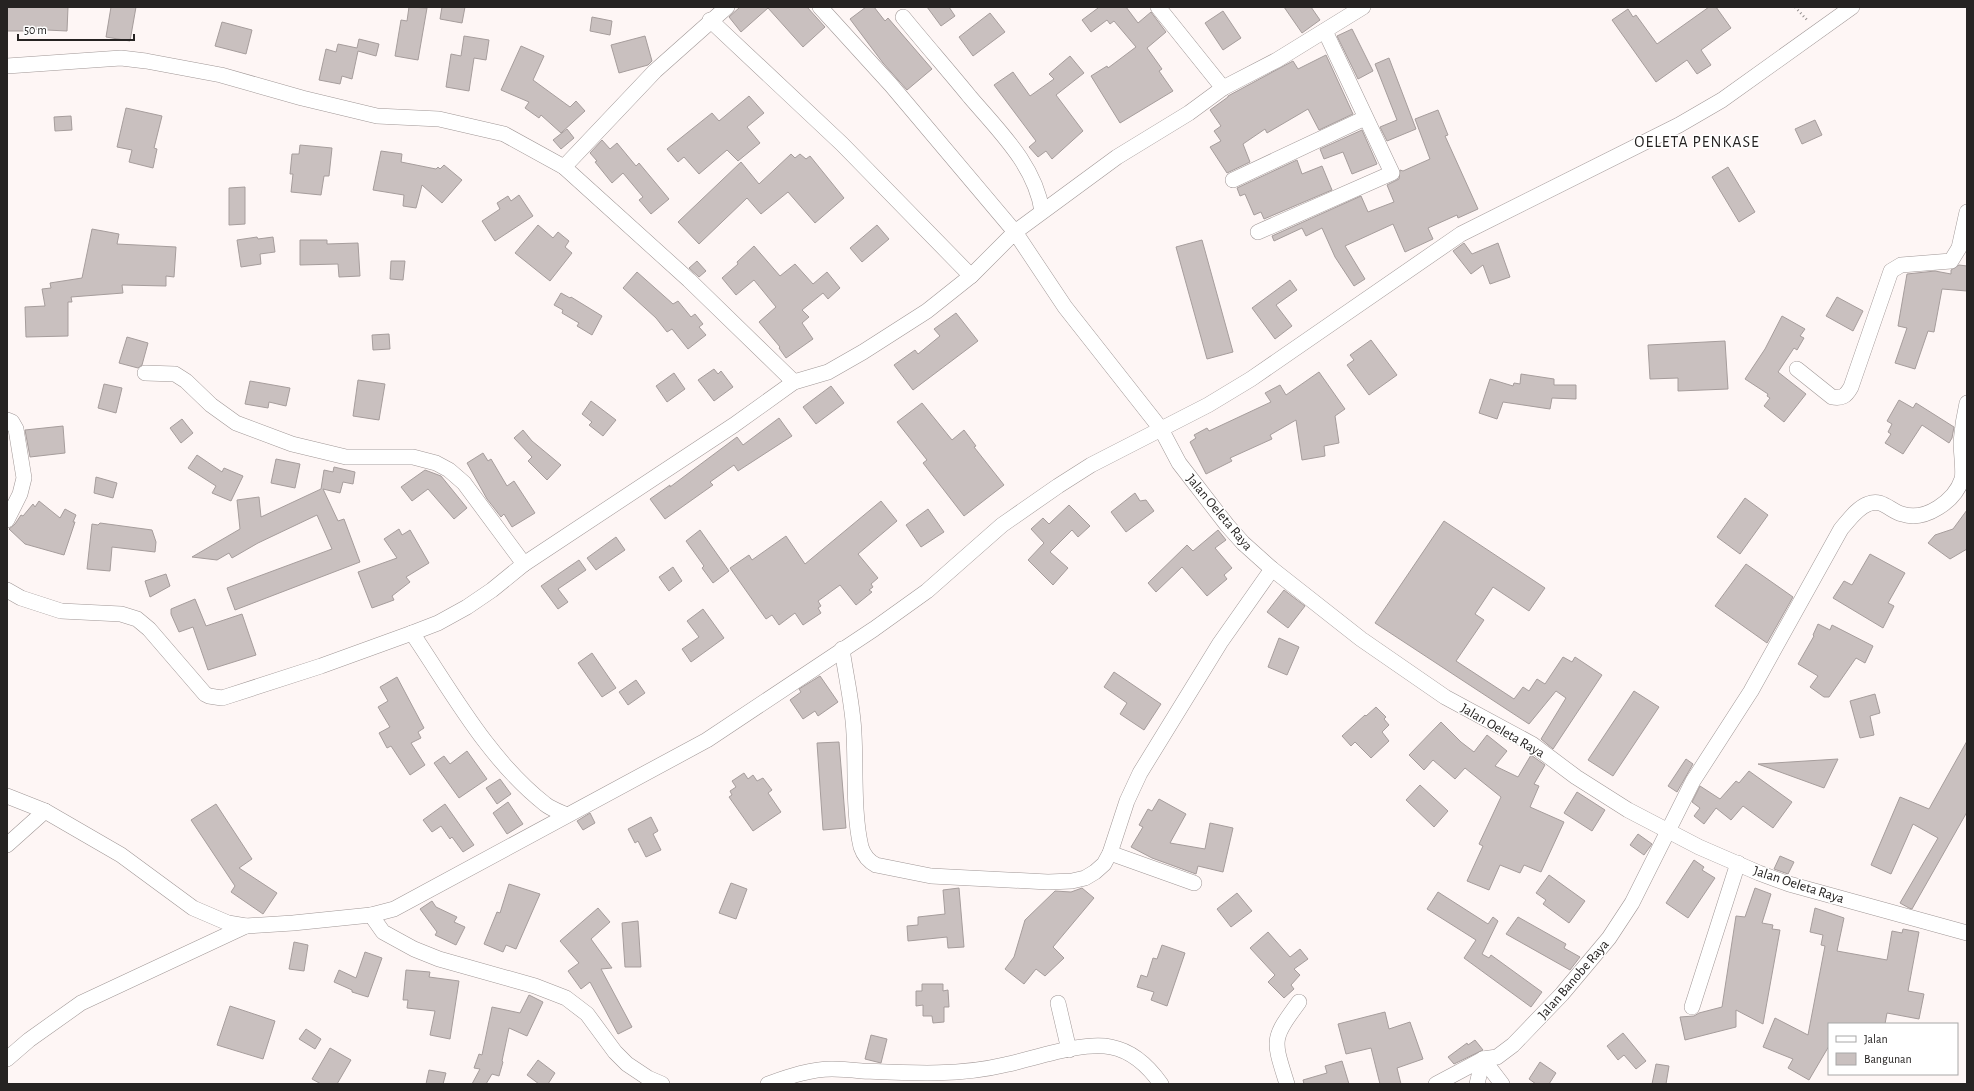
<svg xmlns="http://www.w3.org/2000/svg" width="1974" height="1091" viewBox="0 0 1974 1091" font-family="'Alegreya Sans',sans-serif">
<rect width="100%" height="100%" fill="#fef6f5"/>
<g fill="#c9c0bf" stroke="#a69d9c">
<path d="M7,7h61l-1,24 -41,-2v2h-19z"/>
<path d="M111,7h25l-6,34 -24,-4z"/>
<path d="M409,7l18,1 -9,52 -23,-4 6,-36 6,1z"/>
<path d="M442,7h23l-3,16 -22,-4z"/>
<path d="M740,7h67l18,20 -22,20 -35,-39 -27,24 -12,-15z"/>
<path d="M866,7h8l11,14 3,-3 44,51 -25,21 -24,-27 -33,-44z"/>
<path d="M927,7h22l6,9 -14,10z"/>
<path d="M1097,7h29l12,16 13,-11 15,20 -19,16 15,21 -3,2 14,20 -53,32 -29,-47 16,-10 1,2 28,-21 -22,-26 -4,3 -3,-4 -16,12 -9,-12 16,-12z"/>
<path d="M1284,7h27l9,13 -18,13z"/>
<path d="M1709,7h7l15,21 -30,22 10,15 -14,9 -10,-14 -31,22 -44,-62 16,-11 5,8 3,-2 21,29z"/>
<path d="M1223,11l18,27 -18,12 -18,-27z"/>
<path d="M990,13l15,19 -32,24 -14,-19z"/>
<path d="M592,17l20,4 -2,14 -20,-4z"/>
<path d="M222,22l30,8 -6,24 -31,-8z"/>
<path d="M1352,29l21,42 -15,8 -21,-43z"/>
<path d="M464,36l25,4 -3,20 -12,-2 -5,33 -23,-4 5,-33 10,2z"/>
<path d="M645,36l7,25 -4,4 -29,8 -8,-28z"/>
<path d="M359,39l20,5 -3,12 -18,-5 -6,28 -10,-3 -2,8 -21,-4 7,-31 10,3 2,-8 19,4z"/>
<path d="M521,46l23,10 -11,24 37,27 6,-6 9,10 -24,22 -20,-18 -2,3 -14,-10 4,-6 -28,-12z"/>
<path d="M1326,55l27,59 -34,16 -11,-21 -41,24 -2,-4 -22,15 7,18 -23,11 -17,-26 11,-6 -7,-10 7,-5 -11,-16 18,-13v-1l65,-35 5,8z"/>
<path d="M1070,56l14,17 -28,22 27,36 -31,28 -6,-8 -8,6 -9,-10 7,-6 -42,-56 19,-13 17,24 24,-17 -5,-5z"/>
<path d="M1389,58l27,71 -29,12 -7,-14 17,-7 -22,-56z"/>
<path d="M749,96l15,17 -17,14 13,16 -22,18 -11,-11 -28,24 -15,-17 -6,5 -11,-13 45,-36 7,8z"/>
<path d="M126,108l36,8 -8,32 3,1 -4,19 -24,-6 3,-12 -15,-3z"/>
<path d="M1438,110l10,25 -3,1 33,73 -20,9 -1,-3 -29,13 5,11 -28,13 -12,-28 -48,22 20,33 -11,7 -19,-29 -13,-29 -16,8 -4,-8 -28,13 -2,-5 89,-40 7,16 26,-10 -7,-17 12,-6 1,-9 3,1 27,-12 -15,-40z"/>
<path d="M71,116l1,14 -17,1 -1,-14z"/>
<path d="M1815,120l7,15 -20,9 -7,-15z"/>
<path d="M567,129l7,9 -13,11 -8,-9z"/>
<path d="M1362,130l15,34 -25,10 -9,-22 -19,7 -4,-10z"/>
<path d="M602,140l8,9 7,-6 19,23 3,-3 30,36 -18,15 -12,-14 4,-3 -20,-24 -11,10 -17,-21 2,-1 -7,-8z"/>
<path d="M300,145l32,3 -3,28h-5l-3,19 -30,-3 2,-18h-3l2,-20h7z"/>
<path d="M381,151l21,3 -1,8 35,7 2,-2 2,2 4,-4 18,15 -20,23 -20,-18 -6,23 -13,-2 1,-11 -31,-5z"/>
<path d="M791,154l4,4 5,-4 6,5 4,-3 34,42 -29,25 -27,-31 -27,22 -14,-16 -48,46 -21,-22 63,-60 18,22z"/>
<path d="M1297,160l5,14 20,-8 10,24 -68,29 -3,-7 -7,3 -9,-21 -5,2 -3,-8z"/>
<path d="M1728,167l27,45 -16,10 -27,-45z"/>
<path d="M245,187v37l-16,1v-37z"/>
<path d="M519,195l14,21 -38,25 -13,-20 18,-12 -3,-6 11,-7 3,5z"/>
<path d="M538,225l15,13 5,-6 11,9 -4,6 7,6 -22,28 -35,-28z"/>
<path d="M877,225l12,14 -27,23 -12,-14z"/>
<path d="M92,229l27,5 -2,10 59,3 -2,30 -8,-1v10l-44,-1 1,8 -52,4 1,5h-4v34l-42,1 -1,-30 20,-1 -3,-17 9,-1 -1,-5 32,-5z"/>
<path d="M257,237l1,2 15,-2 2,15 -15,2 1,10 -20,3 -4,-27z"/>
<path d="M300,240h27v4l31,-1 2,33 -21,1 -1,-13 -38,1z"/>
<path d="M1202,240l31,112 -26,7 -31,-112z"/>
<path d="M1464,243l8,11 26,-11 12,34 -20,7 -7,-19 -12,9 -18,-23z"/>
<path d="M754,246l26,30 15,-12 18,20 14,-12 13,16 -12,11 -5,-6 -21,17 7,7 -7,6 11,16 -27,19 -7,-10 1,-1 -21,-25 17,-15 -22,-27 -18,15 -14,-17 16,-14 -1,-2z"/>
<path d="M391,261h14l-2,19 -13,-1z"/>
<path d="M697,261l9,10 -7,6 -10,-9z"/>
<path d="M1959,265l8,1v25l-25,-2 -8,43 -6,-1 -13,38 -20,-6 12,-35 -9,-2 9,-52 28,-3 16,3v-4z"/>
<path d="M637,272l36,32 5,-3 13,16 4,-3 8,10 -4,3 7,8 -18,14 -16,-20 -5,3 -11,-14 -33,-30z"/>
<path d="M1290,280l7,10 -21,15 16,21 -17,13 -23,-31z"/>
<path d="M561,293l9,5 1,-1 31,19 -10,19 -15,-9 2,-3 -17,-10 1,-3 -9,-5z"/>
<path d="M1837,297l26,14 -10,20 -27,-15z"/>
<path d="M956,313l22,28 -65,49 -19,-25 21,-15 3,4 22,-18 -6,-7z"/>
<path d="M1782,316l23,13 -5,7 4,2 -7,12 -3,-2 -16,24 28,22 -22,28 -20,-16 6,-8 -3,-2 1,-2 -23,-15 20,-30z"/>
<path d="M389,334l1,15 -17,1 -1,-15z"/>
<path d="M127,337l21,6 -6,22 -4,3 -19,-5z"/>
<path d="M1371,340l26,35 -28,20 -22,-30 7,-5 -4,-5z"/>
<path d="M1725,341l3,48 -50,2v-13l-28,1 -2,-34z"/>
<path d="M714,369l4,5 3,-3 12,16 -19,14 -16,-21z"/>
<path d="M1319,372l26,37 -10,7 4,27 -15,3 1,10 -23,4 -6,-40 -26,15 2,4 -42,19 2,3 -26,13 -16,-32 6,-4 -2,-3 13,-7 2,3 62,-29 -6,-9 15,-8 6,10z"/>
<path d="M674,373l11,16 -18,13 -11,-16z"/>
<path d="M1521,374l33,5v6h22v14l-24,-1 -2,11 -47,-7 -6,17 -18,-6 11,-34 23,7 1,-3 6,1z"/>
<path d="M358,380l27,4 -6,36 -26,-4z"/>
<path d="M250,381l40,7 -4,18 -17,-4 -1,6 -23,-4z"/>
<path d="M104,384l18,4 -6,25 -18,-5z"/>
<path d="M831,386l13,17 -28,21 -13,-17z"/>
<path d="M1899,400l14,8 3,-5 38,24 -2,11 -3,5 -27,-18 -19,29 -18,-11 6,-9 -3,-2 4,-8 -5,-3z"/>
<path d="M591,401l25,19 -13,16 -14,-11 3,-3 -10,-8z"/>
<path d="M922,403l30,37 12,-10 12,16 -2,1 30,38 -40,31 -41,-53 4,-3 -30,-38z"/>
<path d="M779,418l13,18 -54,35 -4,-6 -24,17 3,3 -48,34 -15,-20 20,-14v2l67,-50 6,8z"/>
<path d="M182,419l11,14 -12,10 -11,-15z"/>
<path d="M63,426l2,27 -35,4 -5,-27z"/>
<path d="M523,430l9,11 29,24 -14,15 -19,-19 4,-4 -18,-19z"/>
<path d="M483,453l5,8 3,-2 16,27 7,-5 21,32 -23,14 -8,-13 -3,3 -14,-18 -20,-36z"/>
<path d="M197,455l25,17 2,-4 19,8 -12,25 -19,-8 4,-7 -28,-18z"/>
<path d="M276,459l24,5 -5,24 -24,-5z"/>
<path d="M334,467l21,5 -2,12 -10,-2 -3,11 -17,-4 15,32 6,-2 16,43 -125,48 -8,-22 105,-39 -15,-34 -59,28 -26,15 -3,-5 -12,7 -25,-3 48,-28 -3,-29 22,-3 2,20 60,-28 3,-19 9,2z"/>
<path d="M425,470l16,6 26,32 -13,11 -26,-30 -16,12 -11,-14z"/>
<path d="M96,477l21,6 -4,15 -19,-5z"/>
<path d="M1135,493l5,8 6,-1 8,11 -28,21 -15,-20z"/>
<path d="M1745,498l23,17 -28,39 -23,-17z"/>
<path d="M39,501l21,17 5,-9 11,6 -3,7h2l-11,33 -39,-11 -16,-15 6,-5 6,-9 2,1 10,-12 2,3z"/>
<path d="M881,501l16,20 -39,33 20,24 -7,6 2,3 -4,3 3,2 -16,13 -16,-20 -22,16 3,5 -3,2 3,5 -18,12 -8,-12 -16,12 -7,-10 -6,4 -36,-51 19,-13 3,5 34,-24 19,28z"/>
<path d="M1069,505l21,21 -12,11 -6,-7 -22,22 18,16 -15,17 -25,-25 16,-17 -13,-14 12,-11 6,6z"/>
<path d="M928,509l16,23 -23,15 -15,-22z"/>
<path d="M1967,510v39l-17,10 -22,-16 7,-8 18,-6z"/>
<path d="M1444,521l101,67 -16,23 -36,-24 -18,27 9,6 -28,41 58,38 9,-12 6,4 8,-12 8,5 18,-27 9,5 3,-5 27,18 -49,74 -12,-10 25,-41 -10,-7 -27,33 -154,-101z"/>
<path d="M100,523l52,7 4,12 -1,10 -43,-5 -2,24 -23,-2 5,-45 6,1z"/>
<path d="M399,529l3,6 8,-5 19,33 -23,14 4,5 -18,14 2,4 -22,8 -14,-36 39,-14 -13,-19z"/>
<path d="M700,530l29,41 -16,12 -11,-15 2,-2 -18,-25z"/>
<path d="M1218,530l8,10 -11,8 17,20 -8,7 3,4 -20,17 -25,-29 -26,25 -8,-9 39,-38 6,6z"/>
<path d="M616,537l9,13 -29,20 -9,-12z"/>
<path d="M1870,554l35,19 -17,30 6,3 -11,22 -50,-30 11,-17 8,4z"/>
<path d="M579,560l7,10 -28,19 10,13 -10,7 -17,-23z"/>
<path d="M1746,564l47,33 -26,46 -52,-37z"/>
<path d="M673,567l9,14 -13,10 -10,-14z"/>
<path d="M166,574l4,12 -20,11 -5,-16z"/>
<path d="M1284,590l21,16 -17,22 -21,-16z"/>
<path d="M195,599l11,27 36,-12 14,41 -48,15 -15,-43 -14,5 -8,-18v-5z"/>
<path d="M703,609l21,29 -33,24 -9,-13 17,-12 -12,-16z"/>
<path d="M1818,624l12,6 2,-5 41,21 -8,17 -9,-5 -27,39h-5l-14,-10 8,-11 -20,-12 16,-28 -1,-1z"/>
<path d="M1279,638l20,9 -12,28 -19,-8z"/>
<path d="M592,653l24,35 -14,9 -24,-34z"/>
<path d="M1114,672l47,32 -17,26 -24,-16 7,-11 -23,-16z"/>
<path d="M820,676l18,26 -20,14 -3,-5 -12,8 -13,-19 11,-8 -2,-3z"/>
<path d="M397,677l27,51 -6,4 3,6 -10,5 14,22 -15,10 -19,-29 -4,2 -8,-15 11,-6 -12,-20 10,-6 -8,-14z"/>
<path d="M636,680l9,13 -17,12 -9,-13z"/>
<path d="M1634,691l25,16 -46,69 -25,-16z"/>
<path d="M1875,694l5,19 -10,3 4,19 -14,3 -10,-37z"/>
<path d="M1376,707l10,10 -2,2 5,6 -7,7 7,9 -18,17 -16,-16 -4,4 -9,-10 23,-21 1,1z"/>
<path d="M1441,722l20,20 13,10 13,-17 20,16 -12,15 23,11 13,-22 14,10 -11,19 5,2 -9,21 34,15 -23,50 -17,-7 -4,8 -20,-8 -11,25 -22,-9 16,-35 -4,-2 22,-47 -36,-29 -10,11 -22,-19 -9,10 -15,-15z"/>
<path d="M1967,741v71l-55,97 -3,-1 -9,-5 38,-65 -25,-14 -22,50 -20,-9 29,-68 29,12z"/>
<path d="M839,742l7,86 -23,2 -6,-87z"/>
<path d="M467,751l20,28 -28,19 -25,-35 10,-7 6,8z"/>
<path d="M1686,759l7,5 -16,28 -9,-6z"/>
<path d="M1838,759l-14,29 -66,-24z"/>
<path d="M1749,771l43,31 -19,26 -30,-22 -12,14 -15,-12 -12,16 -10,-8 6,-8 -8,-6 8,-16 20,13 16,-18 3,2z"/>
<path d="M744,773l4,6 5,-4 4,6 6,-3 9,12 -4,3 13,19 -28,19 -24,-34 3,-2 -2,-4 6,-4 -4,-6z"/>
<path d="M500,779l11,15 -14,10 -11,-16z"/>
<path d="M1420,785l28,26 -14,16 -28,-27z"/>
<path d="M1577,792l28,18 -13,21 -28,-18z"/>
<path d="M1159,799l27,15 -16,29 35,6 5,-26 23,5 -10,44 -25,-6 -2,8 -44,-16 -21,-11 12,-20 -4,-2 9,-16 4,2z"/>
<path d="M508,802l15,22 -16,10 -14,-21z"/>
<path d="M216,804l36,55 -13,9 38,25 -14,21 -32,-22 4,-6 -44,-66z"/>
<path d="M445,804l29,41 -11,7 -11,-15 -2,2 -9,-13 -9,6 -9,-12z"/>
<path d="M590,813l5,10 -12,7 -6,-9z"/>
<path d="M651,817l7,14 -5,3 8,16 -15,7 -8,-16 -3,2 -7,-14z"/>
<path d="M1638,834l14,10 -8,11 -14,-10z"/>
<path d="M1780,856l14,6 -6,12 -14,-5z"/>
<path d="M1694,860l10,7 -2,3 13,8 -27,40 -22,-15z"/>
<path d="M1549,875l36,26 -16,22 -26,-19 3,-4 -10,-7z"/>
<path d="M731,883l16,6 -11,30 -17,-6z"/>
<path d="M509,884l31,10 -24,55 -10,-4 -3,7 -19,-8 13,-32 3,1z"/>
<path d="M959,888l5,59 -16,1 -1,-11 -39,4 -1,-15 11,-1v-8l27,-3 -2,-24z"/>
<path d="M1082,888l12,10 -41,49 11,11 -19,18 -9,-7 -12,15 -19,-15 9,-12 11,-37 30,-29 16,1z"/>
<path d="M1755,888l16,6 -9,29 11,2 -1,4 8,1 -17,94 -27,-14v17l-51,13 -5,-23 14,-1 5,-3 23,-6 14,-91 9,1z"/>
<path d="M1438,892l50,32 5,-7 5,4 -16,33 7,4 2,-3 51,37 -11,15 -67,-49 12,-18 -49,-31z"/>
<path d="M1237,893l15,18 -21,16 -14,-18z"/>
<path d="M432,901l4,6 21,10 -3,5 11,5 -9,18 -21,-10 2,-3 -17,-23z"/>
<path d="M598,908l12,14 -19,17 21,29 -11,1 31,58 -14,7 -28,-52 -9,7 -13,-18 11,-8 -19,-22z"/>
<path d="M1815,908l29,10 -7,33 50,9 5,-29 10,2 1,-4 16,3 -11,59 16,3 -5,25 -32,-6 -2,11h-56v22l-20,34 -21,-12 5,-9 -30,-12 12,-29 33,17 17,-89 -4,-1 2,-10 -13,-3z"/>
<path d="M1518,917l48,27 -2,4 16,9 -10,13 -64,-36z"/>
<path d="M638,921l3,46h-16l-3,-44z"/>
<path d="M1268,932l22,25 10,-8 8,10 -14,10 6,6 -9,10 3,4 -10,9 -16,-16 7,-7 -25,-27z"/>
<path d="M294,942l14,3 -4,26 -15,-2z"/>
<path d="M1162,945l23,8 -18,53 -16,-6 3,-8 -17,-5 4,-12 6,2 6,-19 4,1z"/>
<path d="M365,952l17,6 -14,39 -16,-5v-2l-18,-8 5,-12 17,8z"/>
<path d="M406,970l24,2 -1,5 30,4 -9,58 -20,-4 5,-24 -28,-3 1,-8h-5z"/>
<path d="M922,984h21v7l5,-1 1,17h-5v15l-11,1 -1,-7h-9v-11l-7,1v-15h6z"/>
<path d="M529,995l14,7 -16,34 -18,-8 -7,33 1,1 -4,14 -7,-2 -6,10h-14l8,-15 -6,-1 5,-14 3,1 10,-48 28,6z"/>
<path d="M230,1006l45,15 -12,38 -46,-14z"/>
<path d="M1385,1012l4,17 21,-7 13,37 -26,9 4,16h-21l-9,-36 -25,6 -8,-30z"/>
<path d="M306,1029l15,10 -6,10 -16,-10z"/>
<path d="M1623,1033l23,28 -10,8 -12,-14 -6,5 -11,-14z"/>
<path d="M871,1035l16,4 -6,24 -16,-4z"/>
<path d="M1475,1040l8,10 -29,14 -6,-7 19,-14 1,2z"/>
<path d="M330,1048l21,12 -14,24h-16l-9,-5z"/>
<path d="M538,1060l17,13 -7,11h-9l-12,-9z"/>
<path d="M1342,1061l7,23h-45l-1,-4 24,-7 -2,-7z"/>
<path d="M1540,1062l16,11 -7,11h-13l-7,-5z"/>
<path d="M1656,1064l13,2 -3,18h-14z"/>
<path d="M429,1070l17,3 -3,11h-17z"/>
</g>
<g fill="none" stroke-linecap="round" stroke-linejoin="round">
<g stroke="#a09796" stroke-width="16">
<g id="minor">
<path d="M820,7l71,78 124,147 102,-75 72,-44 34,-25 54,-28 86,-53"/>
<path d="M1158,7l65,81"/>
<path d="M903,17c22,27 45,53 67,80 29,34 65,68 72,114"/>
<path d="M710,20l132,124 129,132"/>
<path d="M7,66l114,-8 25,3 75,14 81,23 75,18 62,3 65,15 60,33 125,113 105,102"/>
<path d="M564,167l91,-96 72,-64"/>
<path d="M1233,180l132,-62"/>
<path d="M1258,232l134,-59 -67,-142"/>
<path d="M1797,369l35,28c10,2 14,-1 19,-10l40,-116 10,-6 50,-4 8,-13 8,-36"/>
<path d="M145,373l30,1 11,7 25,24 25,18 56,21 54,13h67l23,6 13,7 15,13 60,81"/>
<path d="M7,420l5,2 4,7 8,49 -4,16 -13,26"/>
<path d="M7,590l14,8 40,13 60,3 16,5 12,10 56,65 4,2 13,2 99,-32 91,-33 26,-10 29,-16 25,-17 32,-26 210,-139 60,-43 34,-10 35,-20 64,-41 44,-35 44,-44 50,75 96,122 18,34 48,62 16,18 29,26 89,70 84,58 87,47 44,33 52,33 71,37 60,26 30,11 178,49"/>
<path d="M412,633c40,59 76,126 133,171 6,5 15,8 22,11"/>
<path d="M842,649c4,28 11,57 12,85 2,35 -1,79 7,113 3,9 7,14 15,18l55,11 117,6 24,-1 13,-3 10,-6 9,-8 6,-11 17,-52 13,-28 80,-130 52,-74"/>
<path d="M7,796l38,15 76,44 72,53 35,15 18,3 47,-3 78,-8 23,-6 313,-169 167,-111 53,-38 75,-66 56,-39 33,-21 117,-60 43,-26 210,-145 218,-109 43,-25 130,-93"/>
<path d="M7,845l38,-34"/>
<path d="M1110,853l84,30"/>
<path d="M371,915l12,17 31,17 25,10 96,27 31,12 21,16 28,38 12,12 21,14 14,6"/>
<path d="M1058,1003l11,47"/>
<path d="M1692,1007l46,-144"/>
<path d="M7,1059l22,-19 52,-37 165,-77"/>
<path d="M1483,1059l19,25"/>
<path d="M768,1084c20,-7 42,-15 64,-15 10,0 20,1 30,2 47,2 97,5 142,-6 30,-6 78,-24 107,-18 21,4 38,20 50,37"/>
<path d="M1287,1084c-14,-45 -16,-44 12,-82"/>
<path d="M1436,1084l47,-25 14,-2 16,-12 49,-51 47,-56 23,-35 61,-122 58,-90 90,-162c8,-9 16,-21 27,-25 14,-6 22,7 34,10 23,8 53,-13 60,-35 2,-7 -1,-28 -1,-37 1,-13 3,-26 6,-39"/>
<path d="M1477,1084l6,-25"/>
</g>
</g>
<path stroke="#918c8b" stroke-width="2.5" stroke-dasharray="1 3" stroke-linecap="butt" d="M1795,7l13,14"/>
<use href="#minor" stroke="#fff" stroke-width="15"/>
</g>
<g text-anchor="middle" stroke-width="3" stroke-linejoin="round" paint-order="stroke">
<g font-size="14" fill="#262322" stroke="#fff">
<text transform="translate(1220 512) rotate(50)" y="5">Jalan Oeleta Raya</text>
<text transform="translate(1503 730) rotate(30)" y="5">Jalan Oeleta Raya</text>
<text transform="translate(1799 884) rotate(18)" y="5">Jalan Oeleta Raya</text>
<text transform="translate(1573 979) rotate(-49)" y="5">Jalan Banobe Raya</text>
</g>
<g font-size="16" letter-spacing="1" fill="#262322" stroke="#fff">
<text x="1697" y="147">OELETA PENKASE</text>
</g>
</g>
<rect width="1974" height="1091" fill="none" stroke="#262322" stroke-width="16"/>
<rect x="1828" y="1023" width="130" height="52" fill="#ffffff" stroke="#a8a7a7"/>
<rect x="1836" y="1036" width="20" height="6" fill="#ffffff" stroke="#a8a7a7"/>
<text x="1864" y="1043" font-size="12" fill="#262322">Jalan</text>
<rect x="1836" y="1053" width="20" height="12" fill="#c9c0bf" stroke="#a8a7a7"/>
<text x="1864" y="1063" font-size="12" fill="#262322">Bangunan</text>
<path d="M18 34v6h116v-6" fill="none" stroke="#262322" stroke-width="2"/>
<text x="24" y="34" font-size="12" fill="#262322" stroke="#ffffff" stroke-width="3" paint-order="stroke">50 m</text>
</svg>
